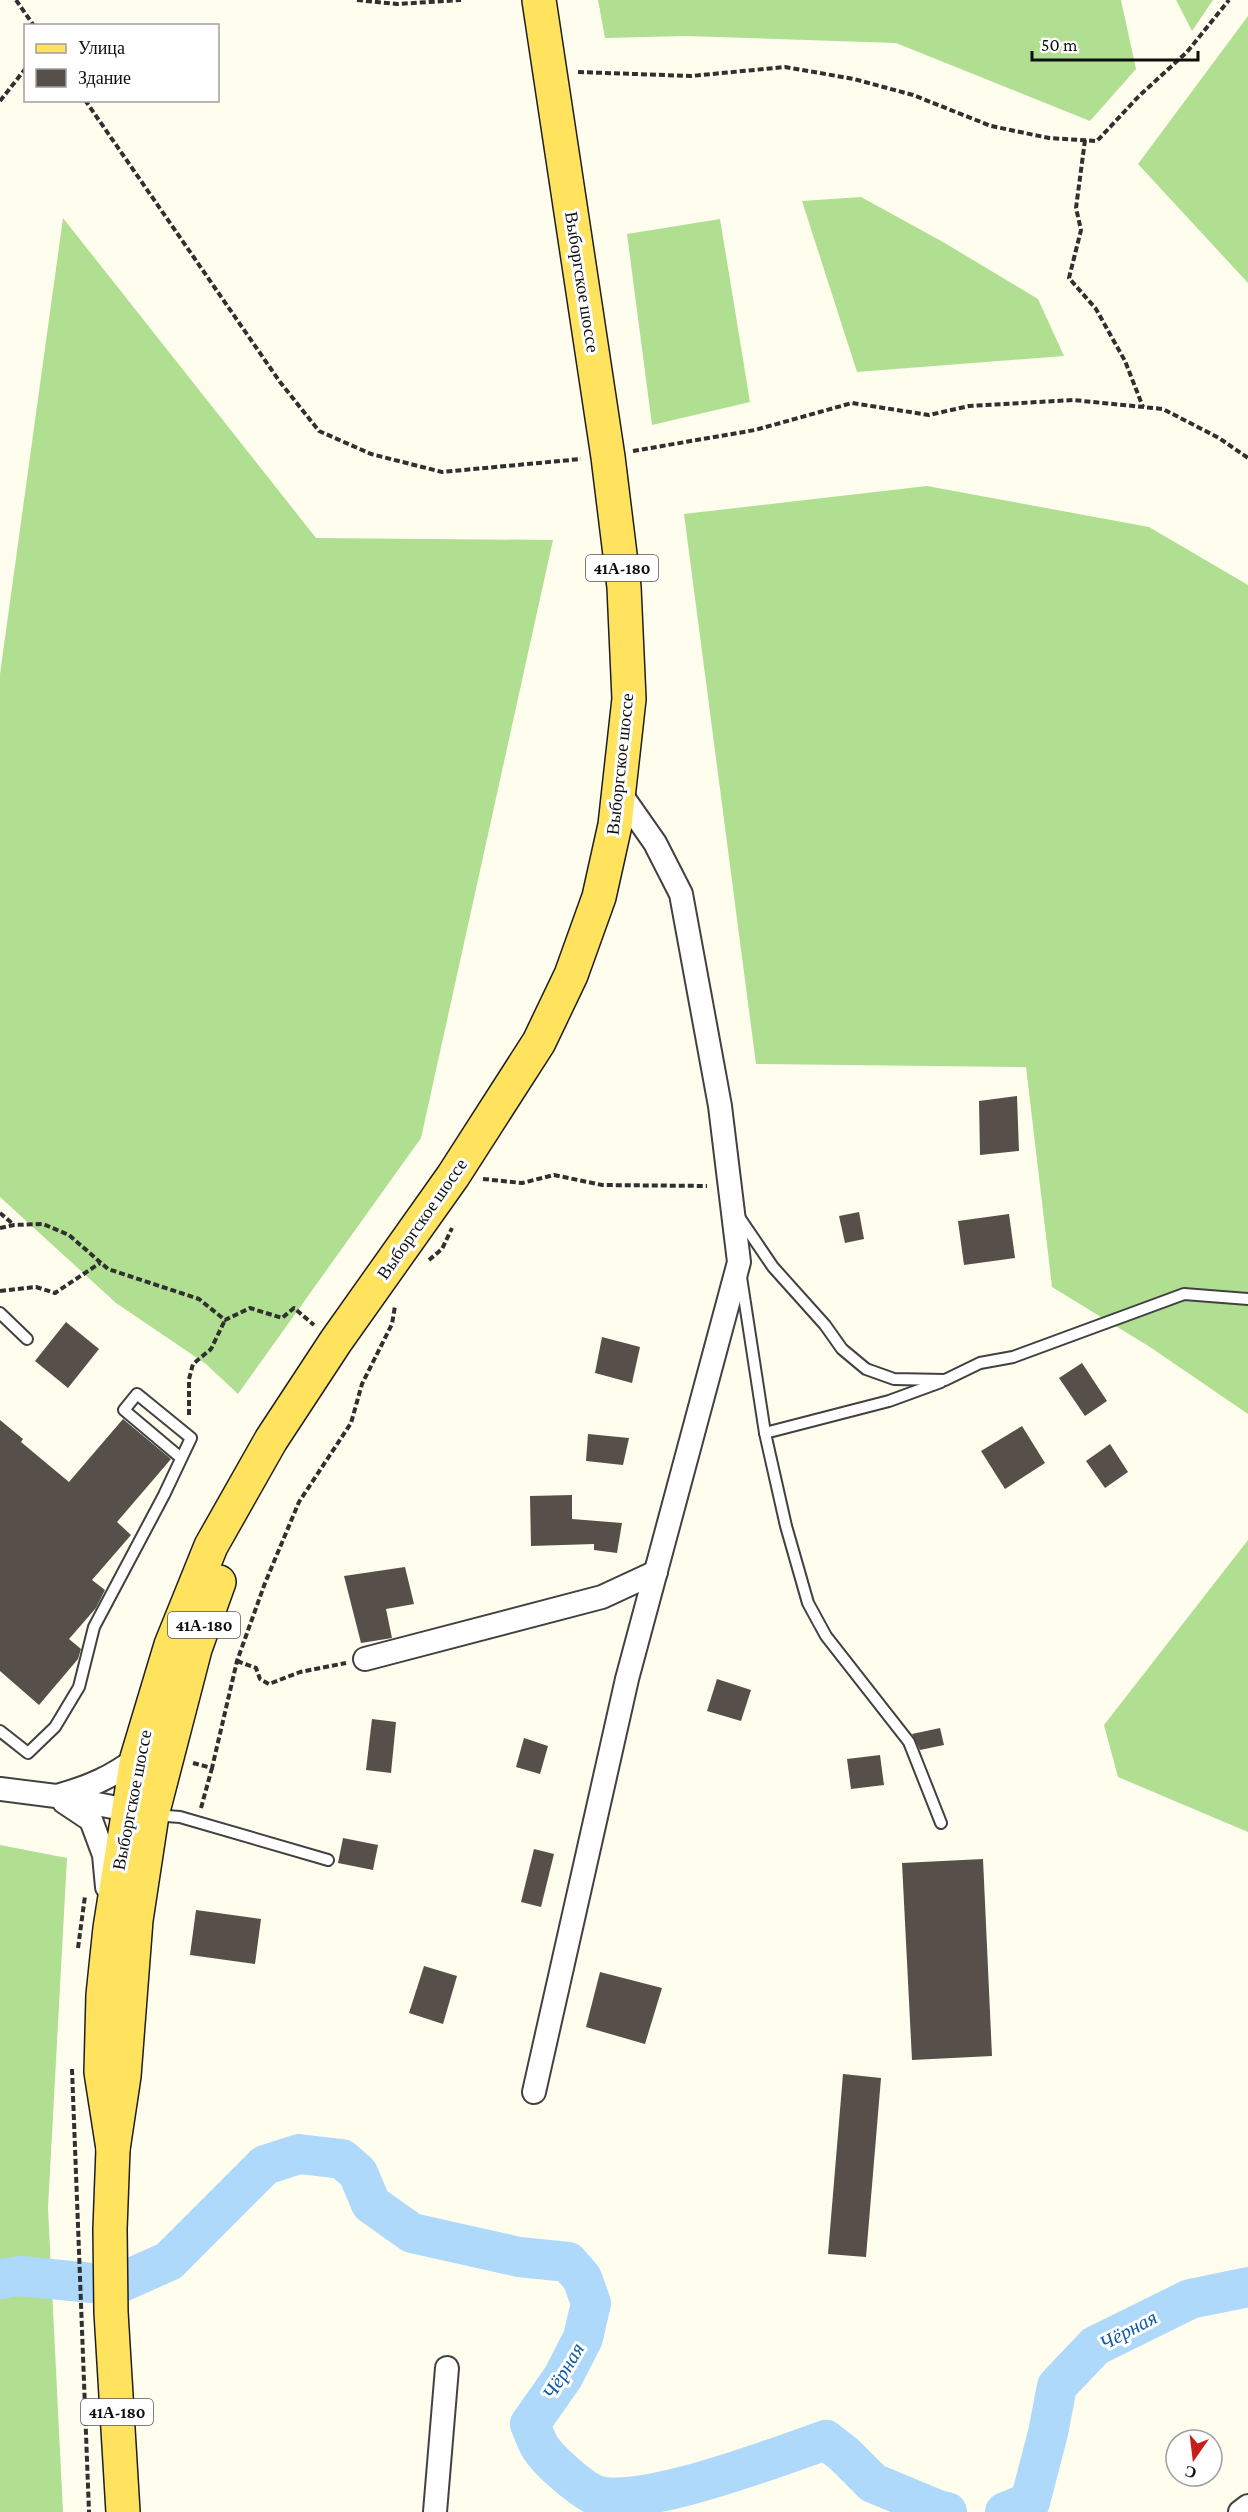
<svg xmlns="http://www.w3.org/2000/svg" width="1248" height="2512" viewBox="0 0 1248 2512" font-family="'Crimson Pro',serif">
<rect width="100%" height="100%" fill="#fffdee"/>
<g fill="#b0df92">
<path d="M598,0h523l15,69 -46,52 -194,-78 -211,-7 -80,2z"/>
<path d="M1176,0h37l-21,31z"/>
<path d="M1248,16v267l-110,-119z"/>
<path d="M861,197l82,45 95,57 26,57 -207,16 -55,-171z"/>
<path d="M63,218l253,320 237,2 -132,598 -183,256 -32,-30 -90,-61 -116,-106v-523z"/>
<path d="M720,219l30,183 -98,23 -25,-191z"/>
<path d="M927,486l222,41 99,58v829l-98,-67 -98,-60 -26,-220 -270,-3 -72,-550z"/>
<path d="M1248,1540v292l-130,-55 -14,-52z"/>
<path d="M0,1845l67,13 -19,350 15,304h-63z"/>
</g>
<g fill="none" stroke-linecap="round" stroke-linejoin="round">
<g stroke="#aed9fb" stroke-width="40">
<path d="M0,2279l20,-3 72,7"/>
<path d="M122,2282l47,-21 96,-96 34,-11 43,5 16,14 13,31 41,29 107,24 49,5 14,16 9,25 -8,35 -20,39 -33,47c3,7 5,14 9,21 7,14 40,42 54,49 43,18 186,-38 233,-54l18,14 29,29 65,27 9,2"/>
<path d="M1005,2512l25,-10 18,-69 9,-47 38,-40 95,-47 58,-12"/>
</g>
</g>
<g fill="#574f49">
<path d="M1017,1096l2,55 -39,4 -1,-54z"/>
<path d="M859,1212l5,27 -19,4 -6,-27z"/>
<path d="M1009,1214l6,44 -51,7 -6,-44z"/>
<path d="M66,1322l33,27 -31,39 -33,-27z"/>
<path d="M602,1337l38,10 -8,36 -37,-10z"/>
<path d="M1082,1363l25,38 -22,15 -26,-38z"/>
<path d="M123,1419l48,40 -54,63 14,13 -39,45 13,10 -9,18 -27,31 12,10 -3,10 -39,46 -39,-34v-251l23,19 -2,3 48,40z"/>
<path d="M1022,1426l23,37 -40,26 -24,-38z"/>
<path d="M588,1434l41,4 -6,27 -37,-4z"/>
<path d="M1110,1444l18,28 -23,16 -19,-27z"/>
<path d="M572,1495v24l50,4 -5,30 -23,-3v-6l-63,2 -1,-50z"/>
<path d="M405,1567l9,37 -28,5 6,29 -31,5 -17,-67z"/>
<path d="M717,1679l34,11 -10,31 -34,-10z"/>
<path d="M372,1719l24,3 -5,51 -25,-3z"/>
<path d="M940,1728l4,17 -24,5 -8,-16z"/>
<path d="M524,1738l24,8 -8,28 -24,-7z"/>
<path d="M880,1755l4,30 -33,4 -4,-30z"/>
<path d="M343,1838l35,7 -5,25 -35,-7z"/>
<path d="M534,1849l20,5 -13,53 -20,-5z"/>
<path d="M983,1859l9,197 -80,4 -10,-197z"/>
<path d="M196,1910l65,9 -6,45 -65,-9z"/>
<path d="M424,1966l33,10 -14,48 -34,-11z"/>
<path d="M600,1972l62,16 -17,56 -59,-17z"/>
<path d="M843,2074l38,4 -15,179 -38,-3z"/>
</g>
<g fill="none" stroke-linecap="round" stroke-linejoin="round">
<g stroke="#414141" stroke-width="14">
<g id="lane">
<path d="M737,1214l36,53 52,58 17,24 24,20 28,10 51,1 35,-17 33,-6 171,-63 64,5"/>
<path d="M741,1277l24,156 21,93 22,77 18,33 83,106 32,81"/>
<path d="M0,1313l27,26"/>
<path d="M765,1433l124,-32 52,-19"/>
<path d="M0,1731l28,22 27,-26 24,-40 15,-60 70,-132 27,-57 -54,-44 -13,16 57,48"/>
<path d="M154,1815l26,2 148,43"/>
</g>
</g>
<g stroke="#414141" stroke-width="26">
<g id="street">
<path d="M365,1659l237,-62 54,-25"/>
<path d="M0,1789l56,7 87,17"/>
<path d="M60,1795c29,-8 52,-18 77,-37"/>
<path d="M64,1802l27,18 13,35 3,32"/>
<path d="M534,2092l93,-413 112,-417 -19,-156 -39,-212 -26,-51 -35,-50"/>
<path d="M435,2512l12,-144"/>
<path d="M1240,2512l8,-6"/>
</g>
</g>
<g stroke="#1f1f1f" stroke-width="36">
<g id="primary">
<path d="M113,2149l-12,-77 2,-77 7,-67 27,-170 34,-113 40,-99 60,-106 65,-99 117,-165 86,-134 32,-67 28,-78 16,-72 14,-126 -5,-112 -16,-130 -69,-457"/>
<path d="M123,2512l-12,-200 -1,-83 3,-80 11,-73 12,-156 16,-105 43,-166 24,-67"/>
</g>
</g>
<g stroke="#303030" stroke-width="4" stroke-dasharray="6 3" stroke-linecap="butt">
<path d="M16,0l18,26"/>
<path d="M357,0l40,4 64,-4"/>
<path d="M578,72l113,4 94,-9 69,12 59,16 78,31 58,12 48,3 42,-45 48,-44 42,-52"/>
<path d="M85,100l195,282 39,49 52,23 71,18 139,-13"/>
<path d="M0,101l26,-33"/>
<path d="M1085,140l-9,68 5,22 -12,48 27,31 29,52 18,46"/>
<path d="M633,451l122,-21 97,-27 77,12 40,-9 104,-6 90,9 56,29 29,20"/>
<path d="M483,1179l39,4 32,-8 48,10 105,1"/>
<path d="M0,1213l13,11"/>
<path d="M0,1228l14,-3 29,-1 26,11 39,34 91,30 26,21 25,-12 32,10 12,-10 20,17"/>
<path d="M429,1260l13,-11 10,-21"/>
<path d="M0,1291l36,-4 19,6 45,-30"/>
<path d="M189,1415v-36l4,-15 18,-15 14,-29"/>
<path d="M237,1661l19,7 4,11 9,5 31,-12 46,-9"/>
<path d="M193,1763l19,5 25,-107 28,-78 34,-81 52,-79 11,-39 30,-60 3,-18"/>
<path d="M201,1808l11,-40"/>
<path d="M78,1948l7,-52"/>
<path d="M72,2069l17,443"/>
</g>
<use href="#lane" stroke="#fff" stroke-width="10"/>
<use href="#street" stroke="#fff" stroke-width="22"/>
<use href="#primary" stroke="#ffe25e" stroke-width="33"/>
</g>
<g text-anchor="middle" stroke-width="6" stroke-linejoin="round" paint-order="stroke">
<g fill="#fff" stroke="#565656" stroke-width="1.5">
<rect x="586" y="555" width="72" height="26" rx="4.5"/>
<rect x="168" y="1612" width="72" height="26" rx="4.5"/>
<rect x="81" y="2399" width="72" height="26" rx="4.5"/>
</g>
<g font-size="16" font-weight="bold" fill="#0e0e0e">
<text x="622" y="574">41А-180</text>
<text x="204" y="1631">41А-180</text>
<text x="117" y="2418">41А-180</text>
</g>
<g font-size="18" fill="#0e0e0e" stroke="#fff">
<text transform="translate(582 282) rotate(81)" y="6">Выборгское шоссе</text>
<text transform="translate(620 764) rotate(-84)" y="6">Выборгское шоссе</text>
<text transform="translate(422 1219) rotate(-55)" y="6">Выборгское шоссе</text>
<text transform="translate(132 1800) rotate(-79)" y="6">Выборгское шоссе</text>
</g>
<g font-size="20" font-style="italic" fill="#0d5ba9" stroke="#fff">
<text transform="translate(1128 2330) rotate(-28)" y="7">Чёрная</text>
<text transform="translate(563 2371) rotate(-59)" y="7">Чёрная</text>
</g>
</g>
<rect x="24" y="24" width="195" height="78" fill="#ffffff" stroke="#9f9f9f" stroke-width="1.5"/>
<rect x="36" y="44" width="30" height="9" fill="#ffe25e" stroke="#9f9f9f" stroke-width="1.5"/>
<text x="78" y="54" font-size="18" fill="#0e0e0e">Улица</text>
<rect x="36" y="69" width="30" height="18" fill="#574f49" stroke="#9f9f9f" stroke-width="1.5"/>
<text x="78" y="84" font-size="18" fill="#0e0e0e">Здание</text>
<g transform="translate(1194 2458) rotate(194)"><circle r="28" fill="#ffffff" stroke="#9f9f9f" stroke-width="1.5"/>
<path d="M0-4.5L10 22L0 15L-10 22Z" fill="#c81e1b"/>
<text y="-9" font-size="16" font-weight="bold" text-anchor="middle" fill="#0e0e0e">С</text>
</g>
<path d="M1032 51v9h166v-9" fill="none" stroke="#0e0e0e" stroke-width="3"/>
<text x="1041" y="51" font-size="18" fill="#0e0e0e" stroke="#ffffff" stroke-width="4.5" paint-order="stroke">50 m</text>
</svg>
